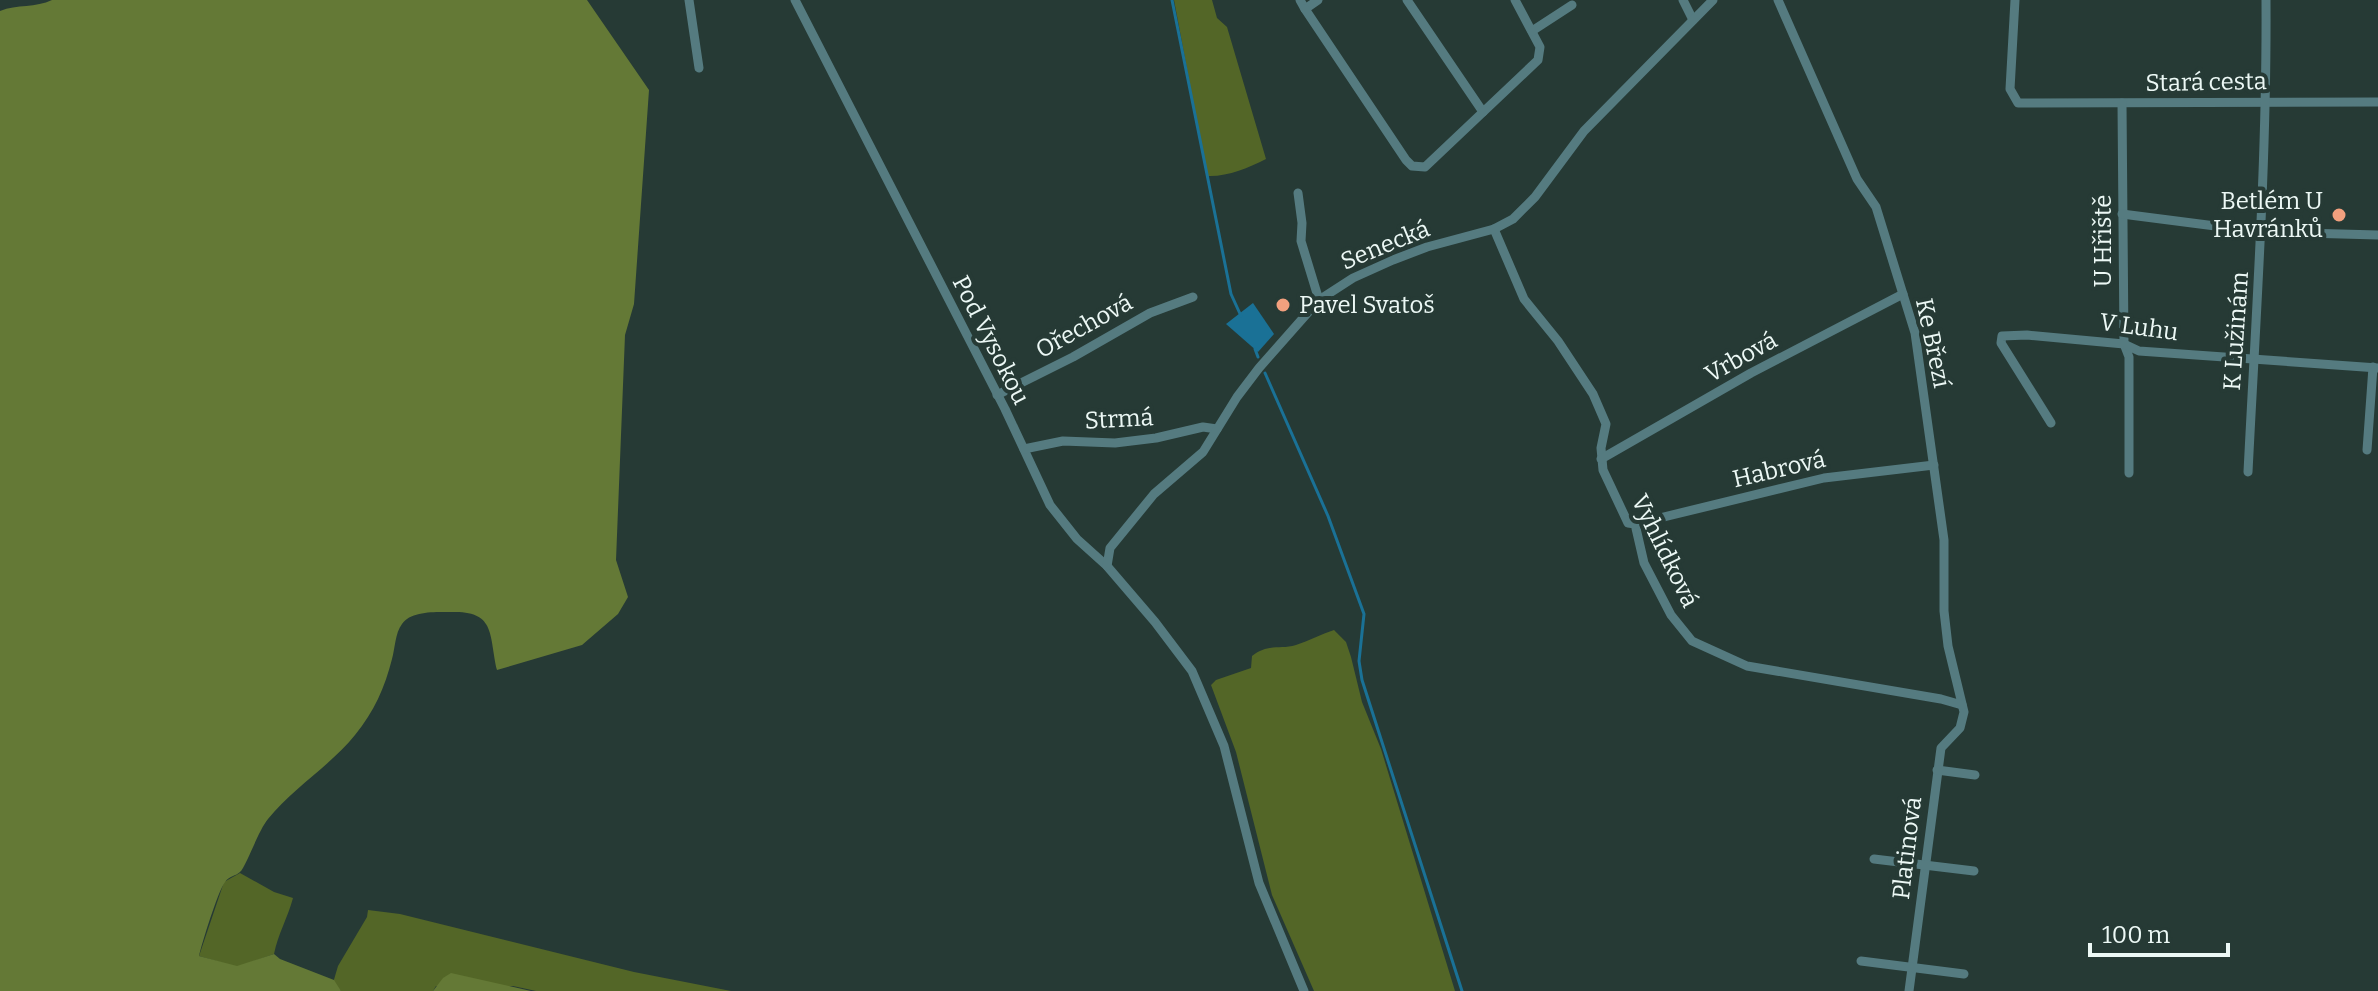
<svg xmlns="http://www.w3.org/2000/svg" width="2378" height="991" viewBox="0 0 2378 991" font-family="Bitter,serif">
<rect width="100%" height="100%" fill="#263a35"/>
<g fill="#536627">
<path d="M1174,0h38l5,18 10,9 39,132c-18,9 -39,18 -59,17z"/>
<path d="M1334,630l12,12 5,15 11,45 19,47 74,242h-141l-42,-96 -36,-143 -25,-67 5,-5 35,-12 1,-12c16,-13 27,-6 44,-11 13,-4 25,-11 38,-15z"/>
<path d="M240,873l34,19 19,6c-5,19 -15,36 -19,56l-37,13 -38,-11 25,-74z"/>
<path d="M368,910l32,4 234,58 97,19h-195l-23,-5h-77l-3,5h-92l-8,-8 5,-17 29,-49z"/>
</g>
<g fill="#647936">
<path d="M52,0h535l62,90 -15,214 -9,31 -9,225 12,37 -10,17 -36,31 -85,25c-8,-34 -1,-59 -44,-58 -14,0 -42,-2 -51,12 -7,9 -7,25 -10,35 -7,28 -18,53 -37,76 -25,31 -62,53 -87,84 -10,12 -22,48 -28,53 -4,4 -11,4 -15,10 -7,9 -23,61 -26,74l38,10 37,-12 6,5 54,21 7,11h-341v-980c17,-7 36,-3 52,-11z"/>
<path d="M451,973l80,18h-98l10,-13z"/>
</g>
<path fill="#1a7196" d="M1253,303l21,31 -16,18 -32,-28z"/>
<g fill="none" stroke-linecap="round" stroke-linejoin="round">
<g stroke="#1a7196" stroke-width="3">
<path d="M1172,0l59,294 10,22"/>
<path d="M1255,349l3,8"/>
<path d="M1265,373l63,143 36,98 -5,47 3,19 100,311"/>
</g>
<g stroke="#557b80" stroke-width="9">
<path d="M689,0l10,68"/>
<path d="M795,0l210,409 45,96 27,34 30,27 48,56 37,49 32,75 35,137 45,108"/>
<path d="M1300,0l5,9 13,-9"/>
<path d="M1407,0l76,112"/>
<path d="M1683,0l10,20"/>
<path d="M1778,0l79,179 19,28 39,126 29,207v71l4,35 16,66 -4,16 -19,20 -32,243"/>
<path d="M2015,0l-5,89 8,14 360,-1"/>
<path d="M1305,9l101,151 6,6 13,1 113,-107 2,-13 -25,-47"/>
<path d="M1532,31l40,-26"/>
<path d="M2122,103l2,241 5,13v116"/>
<path d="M1298,193l4,30 -1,18 18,59"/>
<path d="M2122,214l140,18 116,3"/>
<path d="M1494,229l30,70 34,42 35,53 13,30 -5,24 2,22 25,53 7,1 9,39 27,52 21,26 55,25 194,33 21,6"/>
<path d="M997,395l76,-38 77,-44 43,-16"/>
<path d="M2051,423l-50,-80 1,-7 25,-1 97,9 15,7 239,17"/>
<path d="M1024,449l39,-8 52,2 41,-5 47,-11 14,2"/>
<path d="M2367,450l6,-83"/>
<path d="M1601,459l150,-86 152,-79"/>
<path d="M2248,472c8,-158 19,-314 18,-472"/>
<path d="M1635,524l189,-46 110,-13"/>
<path d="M1107,566l3,-18 44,-54 49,-42 34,-55 22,-29 60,-68 34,-22 40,-18 34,-13 67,-18 19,-10 22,-22 49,-66 129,-131"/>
<path d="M1937,770l38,5"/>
<path d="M1874,859l100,12"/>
<path d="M1861,961l103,13"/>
</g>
</g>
<g fill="#f2a07e" stroke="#263a35" stroke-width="3">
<circle cx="2339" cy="215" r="8"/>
<circle cx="1283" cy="305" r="8"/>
</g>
<g text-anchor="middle" stroke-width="8" stroke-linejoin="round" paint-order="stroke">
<g font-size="24" fill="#ecf8f5" stroke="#263a35">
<text transform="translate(2206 82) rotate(-1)" y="8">Stará cesta</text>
<text transform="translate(2103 241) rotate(-90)" y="8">U Hřiště</text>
<text transform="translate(1385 245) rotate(-22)" y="8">Senecká</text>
<text transform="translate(1084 326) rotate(-29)" y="8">Ořechová</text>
<text transform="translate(2139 327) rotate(8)" y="8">V Luhu</text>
<text transform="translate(2236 331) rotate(-86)" y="8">K Lužinám</text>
<text transform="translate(991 340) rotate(63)" y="8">Pod Vysokou</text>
<text transform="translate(1933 343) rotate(78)" y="8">Ke Březí</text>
<text transform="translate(1741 357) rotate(-29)" y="8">Vrbová</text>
<text transform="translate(1119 419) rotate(-3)" y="8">Strmá</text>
<text transform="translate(1779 469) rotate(-13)" y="8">Habrová</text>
<text transform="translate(1665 551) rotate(64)" y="8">Vyhlídková</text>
<text transform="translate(1907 848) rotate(-83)" y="8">Platinová</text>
</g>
<g font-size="24" fill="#ecf8f5" stroke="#263a35" text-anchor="end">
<text x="2323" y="209">Betlém U<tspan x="2323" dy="28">Havránků</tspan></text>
<text x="1299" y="313" text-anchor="start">Pavel Svatoš</text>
</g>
</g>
<path d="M2090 943v12h138v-12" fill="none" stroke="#ecf8f5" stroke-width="4"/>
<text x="2102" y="943" font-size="24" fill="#ecf8f5" stroke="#263a35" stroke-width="6" paint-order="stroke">100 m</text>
</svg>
